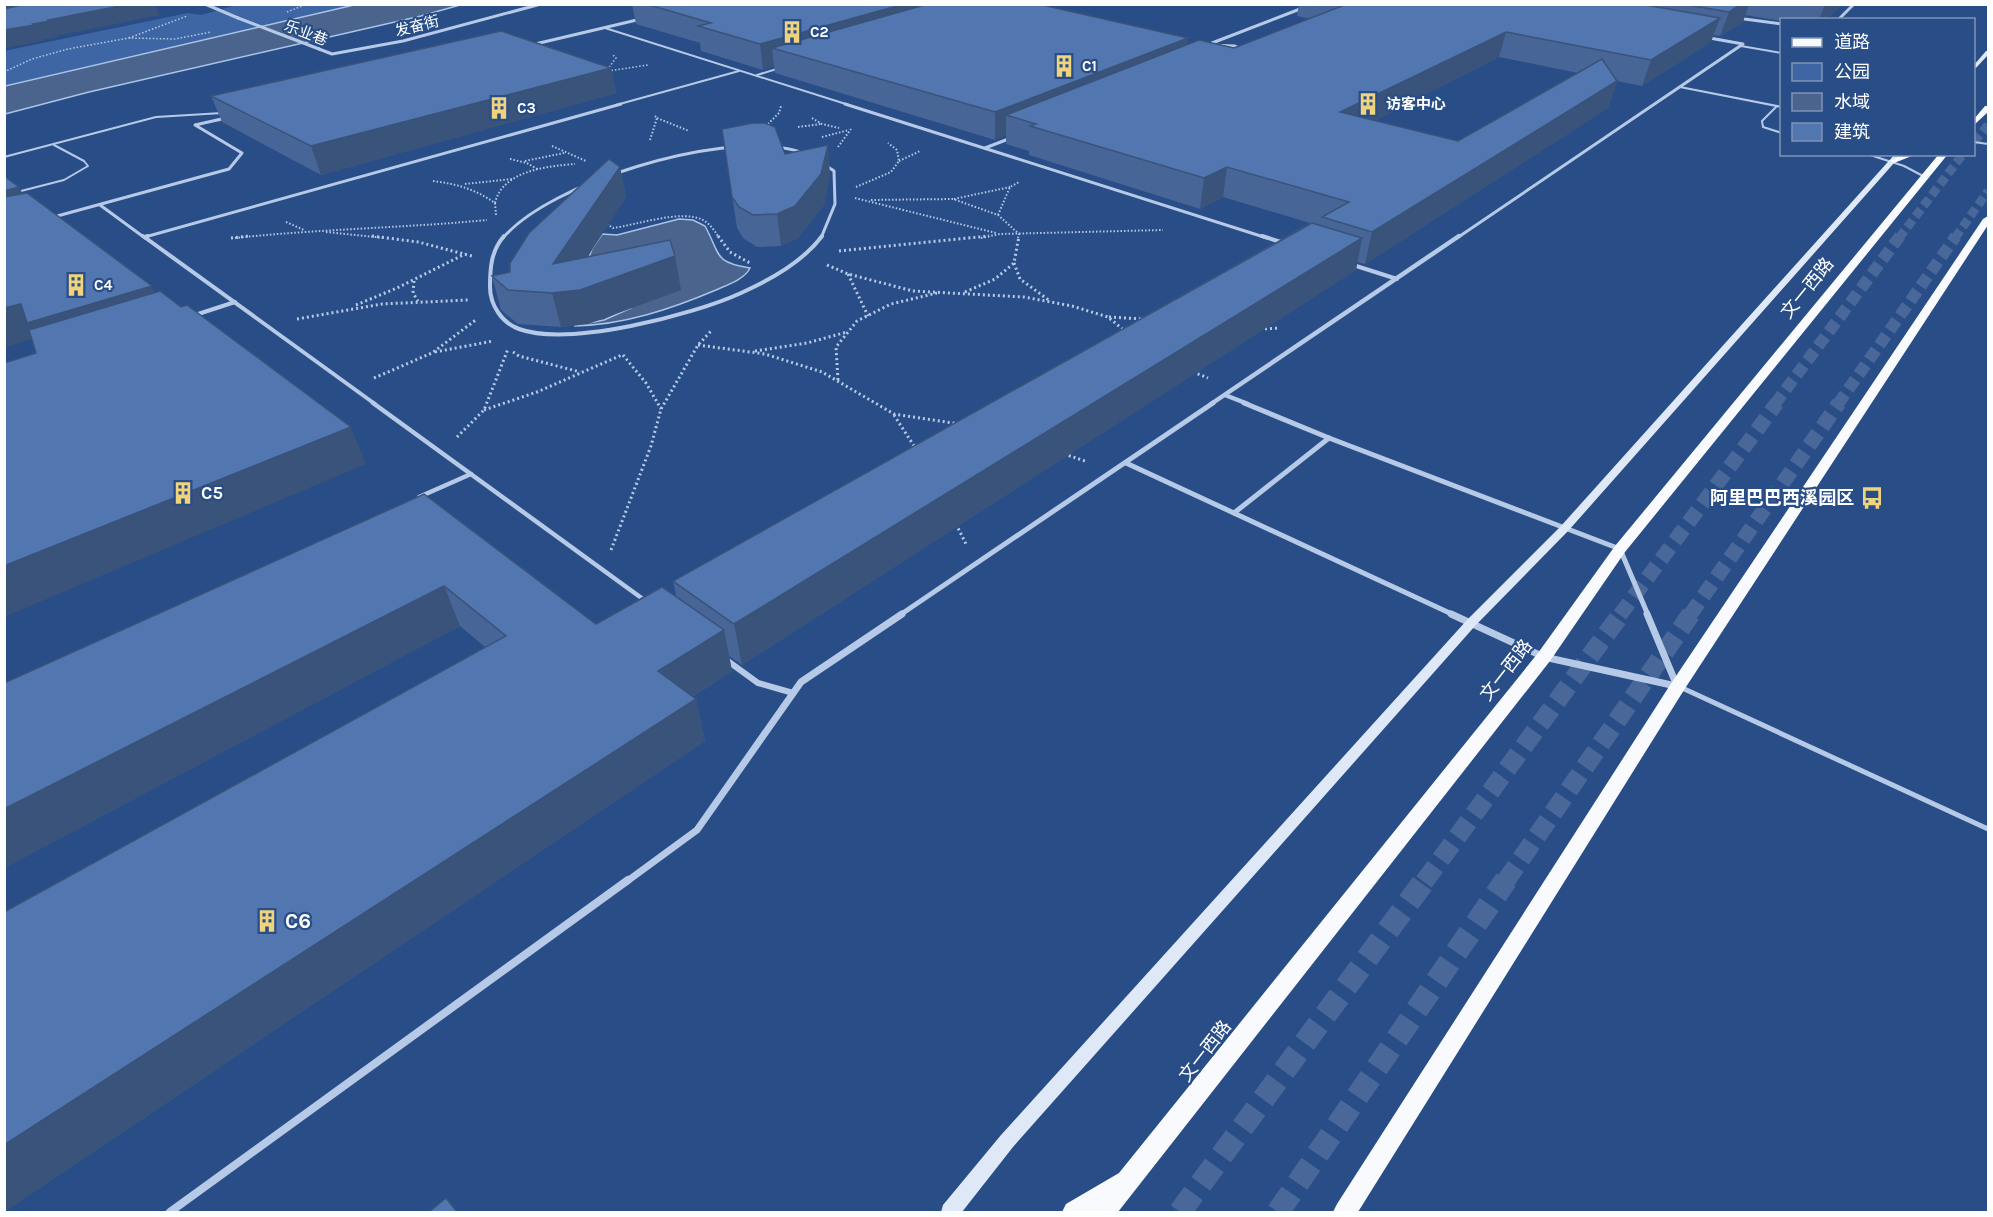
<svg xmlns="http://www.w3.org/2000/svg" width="1993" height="1217" viewBox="0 0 1993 1217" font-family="Karla,'Noto Sans SC',sans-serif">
<rect width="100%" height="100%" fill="#294d87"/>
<path fill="#3e66a4" d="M237,5h117l-349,81 -1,-35 184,-38 13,2z"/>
<g fill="#4b648e" stroke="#aac4e8" stroke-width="1.5">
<path d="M354,5h106l-39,11 -332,76 -84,22v-28z"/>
<path d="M679,219l14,1 12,6c16,29 8,36 45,42 -5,11 -23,17 -34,22 -45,19 -92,35 -142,36l30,-6 27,-12 -44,-45 5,-14 10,-15 15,1z"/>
</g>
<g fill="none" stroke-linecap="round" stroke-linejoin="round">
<g stroke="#496899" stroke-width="9" stroke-dasharray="9 4.5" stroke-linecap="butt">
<path d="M1974,142l14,-17"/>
<path d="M1899,238l64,-84"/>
<path d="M1955,238l33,-47"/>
</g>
<g stroke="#496899" stroke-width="12" stroke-dasharray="12 6" stroke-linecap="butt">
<path d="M1775,404l125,-168"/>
<path d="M1838,404l118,-168"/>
</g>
<g stroke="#496899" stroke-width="15" stroke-dasharray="15 8" stroke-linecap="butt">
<path d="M1620,615l157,-212"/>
<path d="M1690,615l149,-212"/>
</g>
<g stroke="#496899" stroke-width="19" stroke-dasharray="19 9" stroke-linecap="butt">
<path d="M1424,882l197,-268"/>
<path d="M1505,882l186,-268"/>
</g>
<g stroke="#496899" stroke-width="23" stroke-dasharray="23 12" stroke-linecap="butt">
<path d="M1180,1212l245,-332"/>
<path d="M1278,1212l228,-332"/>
</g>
<g stroke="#b6cae8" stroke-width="1.5" stroke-dasharray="1.5 2" stroke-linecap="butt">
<path d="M287,12l20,-8"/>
<path d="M129,38l58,-22"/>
<path d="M607,70l9,-12 -3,-3"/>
<path d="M608,71l40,-6"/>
<path d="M4,72l28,-13 36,-10 61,-11 46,1 36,-7"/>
</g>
<g stroke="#b6cae8" stroke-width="2" stroke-dasharray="1.5 2" stroke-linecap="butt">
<path d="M657,118l32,13"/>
<path d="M812,118l10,6 17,4"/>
<path d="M768,124l11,-11 2,-7"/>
<path d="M798,127l23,-3"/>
<path d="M822,137l27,-7"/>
<path d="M650,140l7,-22 -2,-2"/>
<path d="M552,146l34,15"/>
<path d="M838,147l13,-18"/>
<path d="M510,159l17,4 12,7"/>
<path d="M525,161l39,-8"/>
<path d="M899,161l21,-10"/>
<path d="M433,181c24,3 42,8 62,22l1,12"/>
<path d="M465,184l47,-5"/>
<path d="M856,187l35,-15 8,-11 -2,-11 -9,-7"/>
<path d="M855,198l141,35"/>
<path d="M954,199l56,-12"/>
<path d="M871,200l82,-1 45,16 21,19 -1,4"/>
<path d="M495,203c7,-32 52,-37 80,-39"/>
<path d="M998,215l12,-28 9,-5"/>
<path d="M286,222l18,8"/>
<path d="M604,222l9,6c24,-3 68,-19 90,-8 7,4 12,11 16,18"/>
<path d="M326,232l59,6"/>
<path d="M235,238c84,-9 168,-10 252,-18"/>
<path d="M981,238l19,-4 163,-4"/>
</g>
<g stroke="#b6cae8" stroke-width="3" stroke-dasharray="2 3" stroke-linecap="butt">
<path d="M372,236l46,6 54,14"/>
<path d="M718,236l12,16 20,11"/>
<path d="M231,238l18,-2"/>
<path d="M839,251l150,-15"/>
<path d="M1014,263l6,16 30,22"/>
<path d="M827,265l21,9 65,17 111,6 48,9 36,11 18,15"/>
<path d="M848,274l20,42"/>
<path d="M414,281l-1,12 5,8"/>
<path d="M965,292l30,-13 19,-16 5,-27"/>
<path d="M356,305l41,-17 68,-34"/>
<path d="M1109,317l34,2"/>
<path d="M297,319l85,-15 86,-4"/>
<path d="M1260,329l20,-1"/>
<path d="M698,345l67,9 57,18 72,42 65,10"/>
<path d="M755,351l52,-8 40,-11"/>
<path d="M435,352l58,-11"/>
<path d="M513,352l6,4 61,16"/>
<path d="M623,355l23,28 15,26"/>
<path d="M1193,372l15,6"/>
<path d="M374,378l58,-25 45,-34"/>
<path d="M838,380l-2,-33 21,-26 34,-17 46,-11"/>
<path d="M484,410l53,-18 85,-37"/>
<path d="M894,415l22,34"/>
<path d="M457,437l27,-27 24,-61"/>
<path d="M1064,454l21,7"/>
<path d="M956,524l10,20"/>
<path d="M611,550l40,-104 10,-37 37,-64 14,-15"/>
</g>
<g stroke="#b6cae8" stroke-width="2">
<path d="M1741,46l41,7"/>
<path d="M1680,87l102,20"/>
<path d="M1777,106l-15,15 1,6 19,6"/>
<path d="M1974,142l14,2"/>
<path d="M1867,154l37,12 21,11"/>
<path d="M4,157l152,-40 66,-4"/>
<path d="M17,192l47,-12 24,-14 -4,-5 -30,-16"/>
</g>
<path stroke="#b6cae8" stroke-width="5" d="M1680,687l308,142"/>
<g stroke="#b6cae8" stroke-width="2">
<path d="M605,28l244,77"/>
<path d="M757,75l23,-7"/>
<path d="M616,105l123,-34"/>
</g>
<g stroke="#b6cae8" stroke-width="3">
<path d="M845,104l422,134"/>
<path d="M985,148l26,-10"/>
<path d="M100,205l45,33"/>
<path d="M145,237l476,-133"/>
<path d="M503,238c47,-56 215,-105 286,-89 17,3 31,13 45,22l1,33 -14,34"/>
</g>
<g stroke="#b6cae8" stroke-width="4">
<path d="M143,236l232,168"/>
<path d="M504,236c-13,15 -14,32 -14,51 0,18 12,36 29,42 50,18 174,-14 222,-36 29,-13 62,-31 81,-57"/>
<path d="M1262,236l22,7"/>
<path d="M145,237l3,-1"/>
<path d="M1350,264l47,15"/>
<path d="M192,316l43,-14"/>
</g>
<g stroke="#b6cae8" stroke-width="4.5">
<path d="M373,403l274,199"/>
<path d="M419,497l52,-23"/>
</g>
<path stroke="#b6cae8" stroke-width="6" d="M725,659l33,24 35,10"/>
<g stroke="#b6cae8" stroke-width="3">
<path d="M205,4l33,14"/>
<path d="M1737,18l45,6"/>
<path d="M1838,20l16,-16"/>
<path d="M1212,43l101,-39"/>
<path d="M531,45l110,-26"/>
<path d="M1207,45l28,1 15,8c-16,13 -40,8 -57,0l1,-5z"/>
<path d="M319,49l13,5 71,-13 138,-37"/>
<path d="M50,218l179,-49 13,-16 -47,-28 31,-7"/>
<path d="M1457,238l286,-194 -39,-7"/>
</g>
<g stroke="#b6cae8" stroke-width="4.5">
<path d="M1225,395l23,9"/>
<path d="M1211,404l248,-168"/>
</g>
<g stroke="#b6cae8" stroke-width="5">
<path d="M1244,403l85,35 291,111 28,66"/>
<path d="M1126,463l328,152"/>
<path d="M1234,513l95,-75"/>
<path d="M900,615l313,-212"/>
</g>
<g stroke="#b6cae8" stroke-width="7">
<path d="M1451,614l93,43 132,29"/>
<path d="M1647,614l30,72"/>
<path d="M626,882l71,-52 104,-148 101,-68"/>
</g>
<path stroke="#b6cae8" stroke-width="8" d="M170,1212l458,-332"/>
<g fill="#dfe8f7" fill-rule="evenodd">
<path d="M1986,51h2v4l-14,15v-5z"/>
<path d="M1895,154h7l-333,376 -94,96 -462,521 -51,65h-21l2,-7 58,-70 466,-515 94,-94z"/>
</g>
<g fill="#f8fafe" fill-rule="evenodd">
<path d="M1985,106h3v6l-14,13v-6z"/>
<path d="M1904,154h13l-23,9 -4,-2z"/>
<path d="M1939,154h9l-323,398 -75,109 -432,551h-56l4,-8 53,-31 419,-520 77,-107z"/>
<path d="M1988,216v9l-304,465 -326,522h-25l4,-8 335,-522 311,-463z"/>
</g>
<path stroke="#b6cae8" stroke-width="3" d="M238,18l81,31"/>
</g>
<g fill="#476596" fill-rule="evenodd">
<path d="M632,4h406l149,41 47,3 77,-29 -14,-3 2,-12h544l-18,16h-43v1l-37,-6 -2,7 -23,14 -7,-1 -2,7 -69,44 -25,-5 -9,27 -243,156 -8,-2 -1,8 -614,395 -13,-9 3,15 -40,26 4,2 9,42 -701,471v-300l481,-265 -25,-21 -456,242 420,-374 172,130 80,-28 -3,-15 637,-358 -87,-26 -23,12 -171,-54v-4l-23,-7v-9l-11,5 -220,-67 -1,-7 -11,4 -62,-19 -1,-8 -64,-19zM1499,57l79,16 -120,68 -84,-20z"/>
<path d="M611,68l5,25 -295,82 -99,-53 -11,-26z"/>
<path d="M722,129l63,25 45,21 -6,30 -26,33 -17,8 -24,1 -14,-9 -6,-10z"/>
<path d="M620,167l6,30 -39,60 94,33 -93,34 -27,3 -43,-3 -17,-14 -9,-34 18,-4z"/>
</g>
<g fill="#39537a">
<path d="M4,4h16l5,10 -21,4z"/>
<path d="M130,4h25l5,11 -103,21 1,1 -16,3 1,1 -39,7v-18l44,-10z"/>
<path d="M904,4h60l-192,44 2,18 -11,4 -3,-26z"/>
<path d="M1741,4h8l-6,18 -23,14 9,-24z"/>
<path d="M1825,4h18l-18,16h-6z"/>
<path d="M1720,18l-9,24 -69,44 9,-26z"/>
<path d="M1506,32l-7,25 -164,84 5,-29z"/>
<path d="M1188,38l-3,25 -179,52v20l-11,5v-28z"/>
<path d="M611,68l5,25 -295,82 -10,-29z"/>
<path d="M1617,81l-9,27 -243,156 7,-32z"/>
<path d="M828,145l2,30 -6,30 -26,33 -17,8 -4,-32z"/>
<path d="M620,167l6,30 -61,95 110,-36 6,34 -93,34 -27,3 -9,-34 1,-29z"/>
<path d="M1227,167l-4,30 -23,12 4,-31z"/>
<path d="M19,187l16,30 -31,8v-34z"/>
<path d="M1362,238l-6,32 -614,395 -8,-41z"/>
<path d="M152,286l16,33 -133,19 -31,10v-40l17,-4z"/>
<path d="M351,427l15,37 -362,153v-51z"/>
<path d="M444,586l16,40 -456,242v-59z"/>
<path d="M724,630l8,41 -64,41 -10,-41z"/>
<path d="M696,699l9,42 -701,471v-67z"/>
</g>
<g fill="#5276af" stroke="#39537a" stroke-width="1.5">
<path d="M26,4h104l-82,16 2,1 -17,3 2,1 -31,5v-21z"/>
<path d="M646,4h258l-144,40 -62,-18 13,-3z"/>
<path d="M928,4h110l150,34 -193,74 -223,-64z"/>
<path d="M1347,4h293l80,14 -69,42 -145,-28 -166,80 118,29 144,-82 15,22 -245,151 -50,-15 27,-15 -122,-35 -23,11 -174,-52 6,-2 -30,-9 193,-75 35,8z"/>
<path d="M1682,4h59l-12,8z"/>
<path d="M501,31l110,37 -300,78 -100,-50z"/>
<path d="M753,123h12l10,4 10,27 43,-9 -7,29 -26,32 -18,8 -24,1 -14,-8 -7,-10 -10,-68z"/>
<path d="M609,159l11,8 -67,97 117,-24 5,16 -95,34 -28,3 -44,-3 -16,-14 18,-4v-9l19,-30z"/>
<path d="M4,176l15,11 -15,4z"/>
<path d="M27,193l125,93 -125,37 -6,-19 -17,4v-111z"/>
<path d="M1312,223l50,15 -628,386 -61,-43z"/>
<path d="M160,291l21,16 6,-2 164,122 -347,139v-203l32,-10 -7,-23z"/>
<path d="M424,494l172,130 66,-37 62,43 -66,41 38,28 -692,446v-233l502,-276 -62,-50 -440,223v-126z"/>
<path d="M446,1198l11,14h-28z"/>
</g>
<defs>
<g id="building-bare" transform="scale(1.8)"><path d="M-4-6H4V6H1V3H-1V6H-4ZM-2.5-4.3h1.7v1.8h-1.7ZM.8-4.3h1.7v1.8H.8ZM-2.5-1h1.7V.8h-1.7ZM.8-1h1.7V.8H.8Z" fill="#efd47d" stroke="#294d87" stroke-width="2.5" paint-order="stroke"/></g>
<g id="bus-bare" transform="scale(1.8)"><path d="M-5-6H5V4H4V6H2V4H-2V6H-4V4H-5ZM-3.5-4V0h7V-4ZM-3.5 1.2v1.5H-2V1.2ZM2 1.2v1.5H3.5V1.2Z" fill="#efd47d" stroke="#294d87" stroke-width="2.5" paint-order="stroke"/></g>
</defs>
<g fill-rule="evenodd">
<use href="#building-bare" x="792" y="32"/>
<use href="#building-bare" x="1064" y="66"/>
<use href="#building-bare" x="1368" y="104"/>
<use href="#building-bare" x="499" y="108"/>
<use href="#building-bare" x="76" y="285"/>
<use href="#building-bare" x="183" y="493"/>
<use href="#bus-bare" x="1872" y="498"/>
<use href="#building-bare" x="267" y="921"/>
</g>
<g text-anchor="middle" stroke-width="4.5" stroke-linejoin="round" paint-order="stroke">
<g font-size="15" fill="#fff" stroke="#294d87">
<text transform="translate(417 26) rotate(-14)" y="5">发奋街</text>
<text transform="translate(306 33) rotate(21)" y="5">乐业巷</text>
</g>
<g font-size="15" font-weight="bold" fill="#fff" stroke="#294d87" text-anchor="start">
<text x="810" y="37">C2</text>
<text x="1082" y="71">C1</text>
<text x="1386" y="109">访客中心</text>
<text x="517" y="113">C3</text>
<text x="94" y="290">C4</text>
</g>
<g font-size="18" fill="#fff" stroke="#294d87">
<text transform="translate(1807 288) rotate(-51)" y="6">文一西路</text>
<text transform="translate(1506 670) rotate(-52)" y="6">文一西路</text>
<text transform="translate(1205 1051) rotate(-52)" y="6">文一西路</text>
</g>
<g font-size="18" font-weight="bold" fill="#fff" stroke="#294d87" text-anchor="start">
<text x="201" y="499">C5</text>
<text x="1854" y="504" text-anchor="end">阿里巴巴西溪园区</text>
</g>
<g font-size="21" font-weight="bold" fill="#fff" stroke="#294d87" text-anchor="start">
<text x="285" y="928">C6</text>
</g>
</g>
<rect width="1993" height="1217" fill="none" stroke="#ffffff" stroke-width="12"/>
<rect x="1780" y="18" width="195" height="138" fill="#294d87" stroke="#7f94b7" stroke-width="1.5"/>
<rect x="1792" y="38" width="30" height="9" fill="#f8fafe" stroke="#7f94b7" stroke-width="1.5"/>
<text x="1834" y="48" font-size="18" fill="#ffffff">道路</text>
<rect x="1792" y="63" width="30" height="18" fill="#3e66a4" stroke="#7f94b7" stroke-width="1.5"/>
<text x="1834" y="78" font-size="18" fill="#ffffff">公园</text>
<rect x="1792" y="93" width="30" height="18" fill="#4b648e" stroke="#7f94b7" stroke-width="1.5"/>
<text x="1834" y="108" font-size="18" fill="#ffffff">水域</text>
<rect x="1792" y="123" width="30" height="18" fill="#5276af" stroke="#7f94b7" stroke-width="1.5"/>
<text x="1834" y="138" font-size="18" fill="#ffffff">建筑</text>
</svg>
